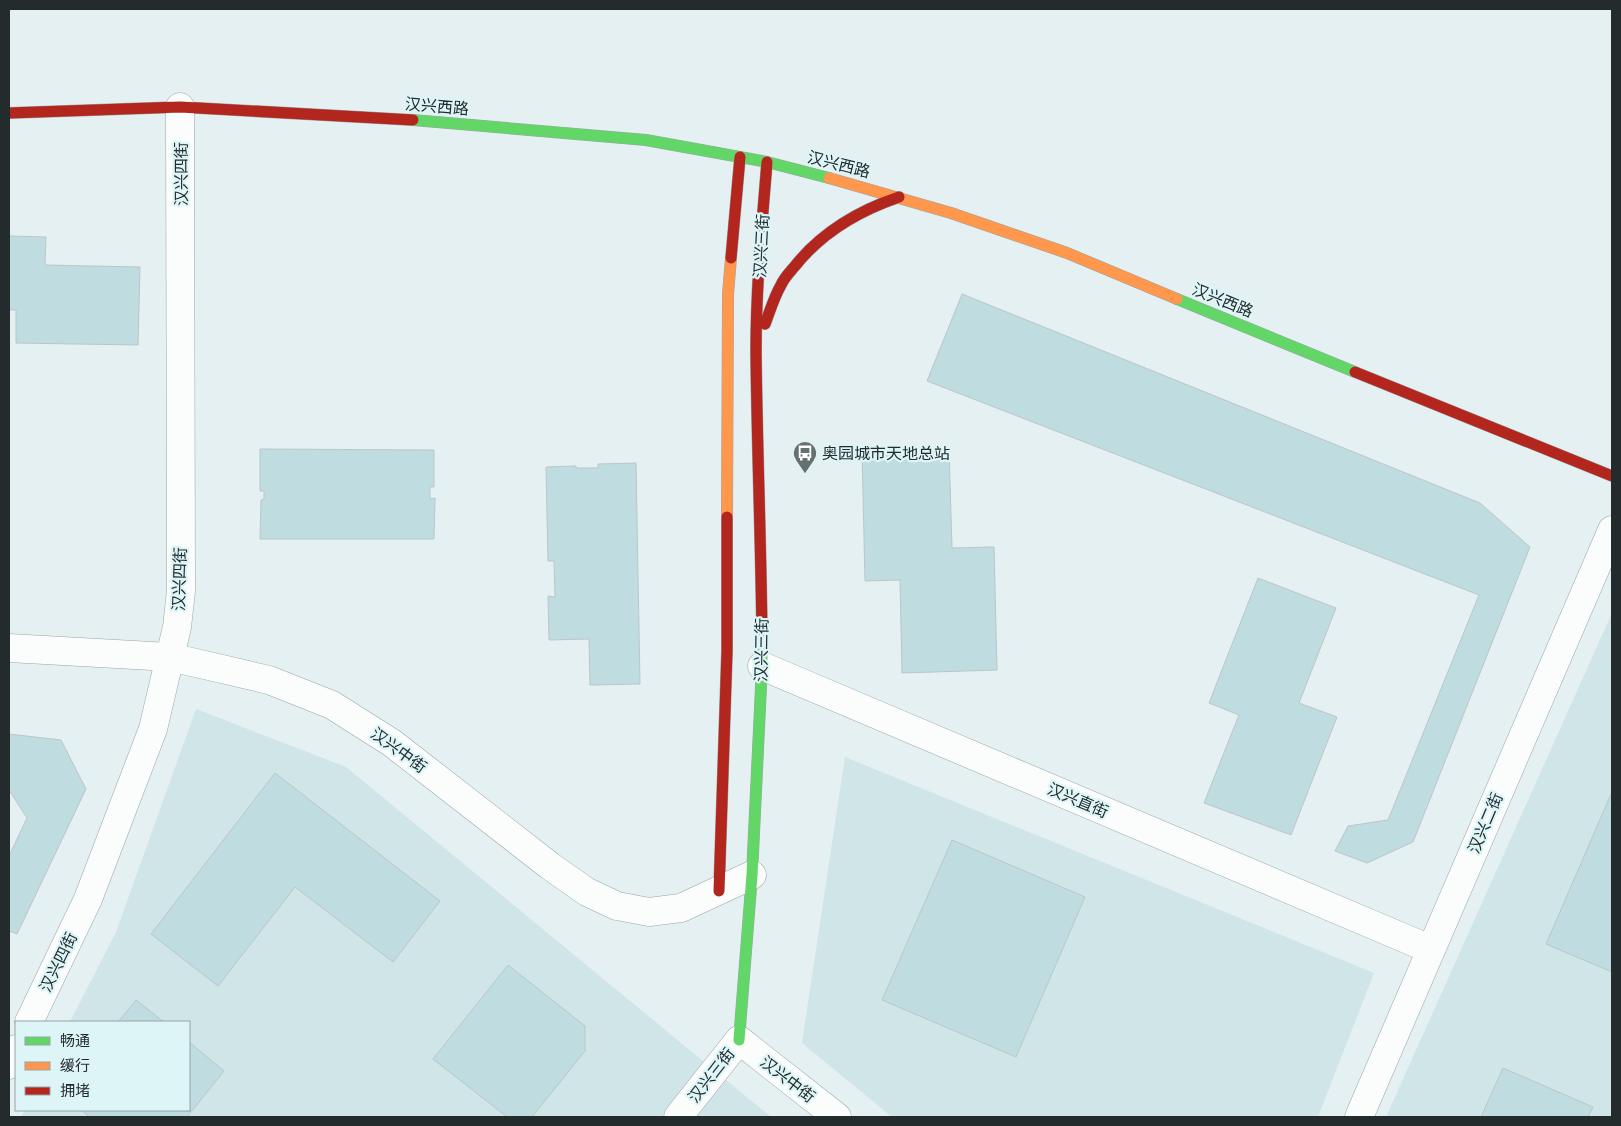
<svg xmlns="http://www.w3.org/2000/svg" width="1621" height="1126" viewBox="0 0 1621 1126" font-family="Literata,'Noto Sans SC',serif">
<rect width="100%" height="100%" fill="#e4f0f2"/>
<g fill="#cfe5e8">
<path d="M1612,613v504h-226z"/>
<path d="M196,709l150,58 425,350h-750l4,-7h164v-88h-119l46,-90z"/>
<path d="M845,757l529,216 -56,144h-426l-90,-74z"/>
</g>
<g fill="#bfdce0" stroke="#bcc6c7">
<path d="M9,236l37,1 -1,28 95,2 -2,78 -122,-2v-33h-7z"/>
<path d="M962,294l518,209 50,44 -117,295 -46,21 -32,-12 13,-25 40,-6 91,-225 -552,-214z"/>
<path d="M949,448l3,100 42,-1 3,123 -95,3 -2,-93 -35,1 -3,-130z"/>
<path d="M260,449l174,1v37h-4v12l5,-1 -1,41h-174l1,-39 3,-1v-8h-4z"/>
<path d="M636,463l4,221 -50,1 -1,-46 -40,1 -1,-44 7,1 -1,-36h-6l-2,-94 30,-1v2h22v-4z"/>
<path d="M1258,578l78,30 -37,95 38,14 -46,118 -87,-32 35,-88 -30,-12z"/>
<path d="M9,734l52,6 25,49 -69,145 -8,-3v-75l18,-38 -18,-28z"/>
<path d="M275,773l165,128 -47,61 -98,-75 -77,99 -67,-52z"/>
<path d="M1612,792v180l-66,-28z"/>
<path d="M952,840l133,57 -69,160 -134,-57z"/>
<path d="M508,965l77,61v25l-53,66h-25l-74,-58z"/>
<path d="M136,1000l28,22h-46z"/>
<path d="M189,1042l35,29 -37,46h-97l-9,-7h108z"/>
<path d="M1503,1068l90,39 -5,10h-107z"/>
</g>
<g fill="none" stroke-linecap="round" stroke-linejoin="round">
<g stroke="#9ba4a6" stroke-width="29">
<g id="street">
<path d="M9,648l161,9 99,23 63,25 60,38 158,123 37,26 30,14 32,6 32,-4 71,-33"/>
<path d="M762,666l668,283"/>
<path d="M29,1022l59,-123 65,-170 24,-102 4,-36 -1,-484"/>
<path d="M9,1065l7,-16"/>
<path d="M678,1117l61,-77 98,77"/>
<path d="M1359,1117l253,-587"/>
</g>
</g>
<g stroke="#9ba4a6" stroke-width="12">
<g id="fast">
<path d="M413,120l233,20 121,22 62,16"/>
<path d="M1177,299l178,73"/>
<path d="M739,1040l13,-165 10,-209v-28"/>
</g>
</g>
<g stroke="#9ba4a6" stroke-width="12">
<g id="slow">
<path d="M829,178l122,35 116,40 110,46"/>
<path d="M727,517l1,-223 3,-36"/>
</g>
</g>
<g stroke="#9ba4a6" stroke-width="12">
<g id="jam">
<path d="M9,113l171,-6 233,13"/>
<path d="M731,258l9,-101"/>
<path d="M765,324c5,-13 9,-27 16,-39 3,-7 9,-13 14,-19 27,-34 63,-55 104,-69"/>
<path d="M1355,372l257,104"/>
<path d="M762,638c-1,-96 -5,-192 -6,-287 0,-63 6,-127 11,-189"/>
<path d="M719,891l8,-240v-134"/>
</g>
</g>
<use href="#street" stroke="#fbfdfd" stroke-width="28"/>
<use href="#fast" stroke="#63d668" stroke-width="11"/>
<use href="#slow" stroke="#ff974d" stroke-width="11"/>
<use href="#jam" stroke="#b3261e" stroke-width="11"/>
</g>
<defs>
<g id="bus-pin" transform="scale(1.25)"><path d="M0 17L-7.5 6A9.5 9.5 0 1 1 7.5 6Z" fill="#677071" stroke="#def5f8"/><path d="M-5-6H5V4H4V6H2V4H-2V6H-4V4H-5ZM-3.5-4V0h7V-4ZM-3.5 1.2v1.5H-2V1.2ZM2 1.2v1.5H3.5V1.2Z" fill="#fff"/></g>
</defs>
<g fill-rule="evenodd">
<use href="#bus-pin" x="805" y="453"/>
</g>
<g text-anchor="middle" stroke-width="4.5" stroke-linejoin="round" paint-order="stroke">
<g font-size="16" fill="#232b2c" stroke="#def5f8">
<text transform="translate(437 106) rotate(5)" y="6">汉兴西路</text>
<text transform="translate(839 164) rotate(14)" y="6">汉兴西路</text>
<text transform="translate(181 174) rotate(-90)" y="6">汉兴四街</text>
<text transform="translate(761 246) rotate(-87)" y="6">汉兴三街</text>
<text transform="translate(1223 300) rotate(22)" y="6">汉兴西路</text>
<text transform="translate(179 579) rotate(-88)" y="6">汉兴四街</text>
<text transform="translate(761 650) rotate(-89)" y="6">汉兴三街</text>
<text transform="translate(399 750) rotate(36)" y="6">汉兴中街</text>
<text transform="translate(1078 800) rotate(23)" y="6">汉兴直街</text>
<text transform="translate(1485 823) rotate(-67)" y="6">汉兴二街</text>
<text transform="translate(58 962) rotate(-64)" y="6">汉兴四街</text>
<text transform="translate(711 1075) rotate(-52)" y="6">汉兴三街</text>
<text transform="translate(788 1079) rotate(38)" y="6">汉兴中街</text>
</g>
<g font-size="16" fill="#232b2c" stroke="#def5f8" text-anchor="start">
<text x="822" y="459">奥园城市天地总站</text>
</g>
</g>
<rect width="1621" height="1126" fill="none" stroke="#232b2c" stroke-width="20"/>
<rect x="15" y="1021" width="175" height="90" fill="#def5f8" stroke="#93a4a6"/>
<rect x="25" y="1037" width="25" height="8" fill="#63d668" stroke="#93a4a6"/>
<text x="60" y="1046" font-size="15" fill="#232b2c">畅通</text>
<rect x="25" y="1062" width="25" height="8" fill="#ff974d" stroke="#93a4a6"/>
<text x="60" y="1071" font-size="15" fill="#232b2c">缓行</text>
<rect x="25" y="1087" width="25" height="8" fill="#b3261e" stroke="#93a4a6"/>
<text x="60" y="1096" font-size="15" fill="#232b2c">拥堵</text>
</svg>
